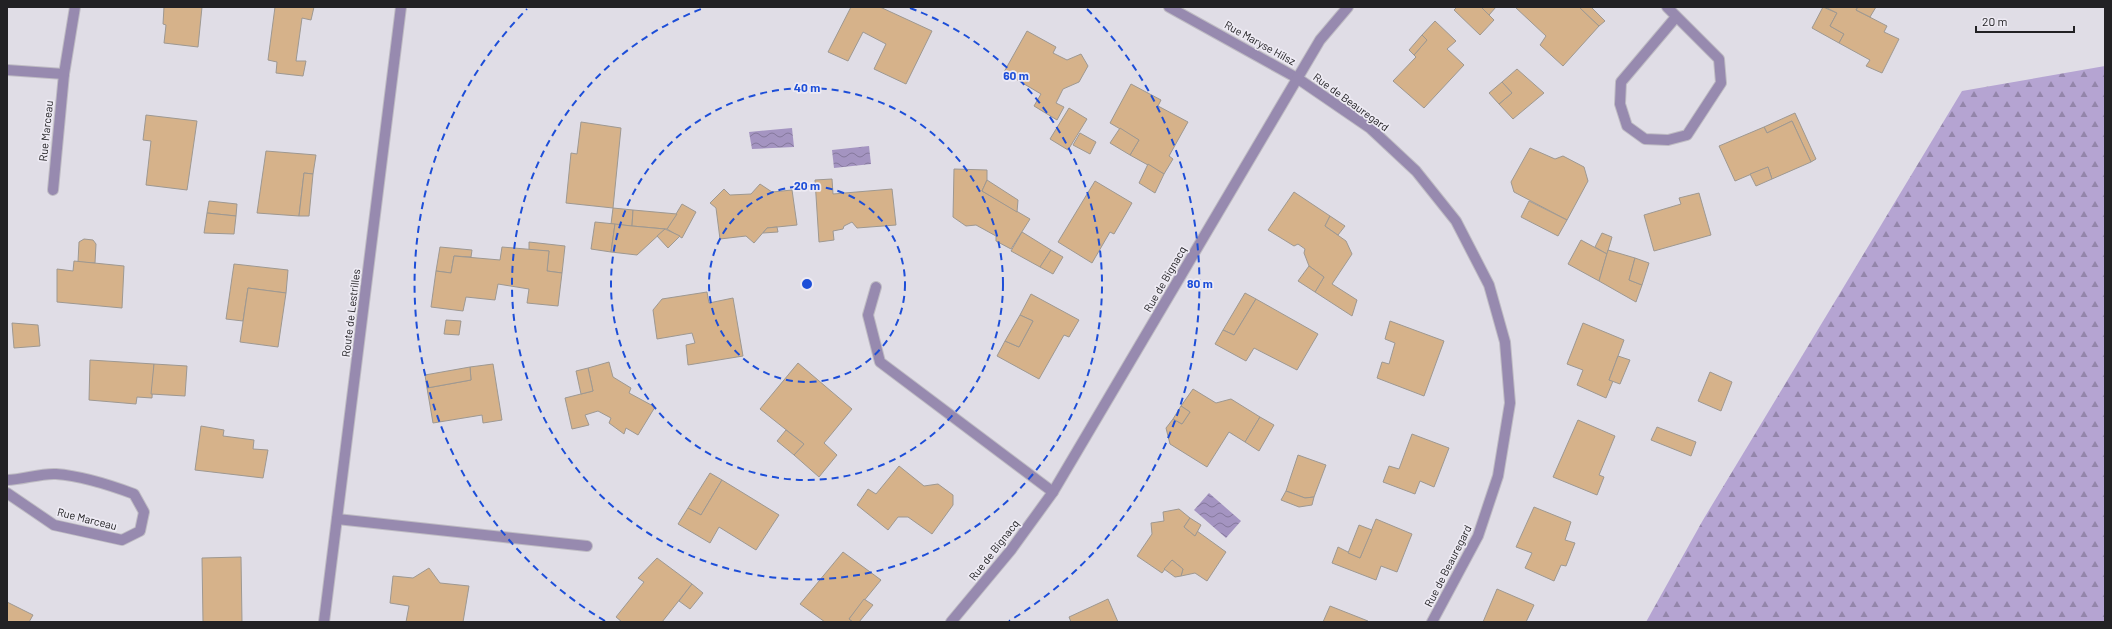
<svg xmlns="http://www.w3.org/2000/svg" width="2112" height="629" viewBox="0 0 2112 629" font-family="Barlow,sans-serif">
<defs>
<pattern id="forest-firs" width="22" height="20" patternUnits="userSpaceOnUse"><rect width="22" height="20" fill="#b5a4d2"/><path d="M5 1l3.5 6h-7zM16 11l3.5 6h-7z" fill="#9385aa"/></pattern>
<pattern id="water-waves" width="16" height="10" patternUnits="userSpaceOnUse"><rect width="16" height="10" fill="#a494c1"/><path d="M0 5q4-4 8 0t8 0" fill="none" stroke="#85789d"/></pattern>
</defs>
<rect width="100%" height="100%" fill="#e0dde6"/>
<path fill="url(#forest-firs)" d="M2105,66v556h-459l57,-102 259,-429z"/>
<g fill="url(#water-waves)">
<path d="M792,128l2,19 -42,2 -3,-17z"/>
<path d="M869,146l2,18 -37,4 -2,-18z"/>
<path d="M1209,493l32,28 -15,17 -32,-28z"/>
</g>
<g fill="#d6b28a" stroke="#9e9891">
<path d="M164,7h38l-4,40 -34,-4 2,-18 -3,-1z"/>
<path d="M275,7h39l-3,13 -9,-2 -6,43h10l-3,15 -27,-3 1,-11 -9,-2z"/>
<path d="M851,7h29l52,24 -26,53 -32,-15 12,-25 -23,-12 -15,29 -20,-9z"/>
<path d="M1457,7h24l13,13 -14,15 -26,-25z"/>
<path d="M1481,7h15l-7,8z"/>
<path d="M1515,7h64l20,19 -36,40 -23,-21 6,-9z"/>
<path d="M1579,7h12l14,14 -6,5z"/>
<path d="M1823,7l14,6 -7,13 14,8 -5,9 -27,-15z"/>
<path d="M1825,7h33l-2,3 31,16 -3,6 15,7 -17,34 -16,-7 4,-6 -31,-17 5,-9 -14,-8 7,-13z"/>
<path d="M1858,7h18l-6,10 -14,-7z"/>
<path d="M1435,21l21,20 -9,8 17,16 -40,43 -31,-27 23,-24 -2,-2 13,-15 -5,-5z"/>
<path d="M1027,31l29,16 -3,6 14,7 14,-6 7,12 -9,16 -16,7 -7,14 8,4 -7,13 -23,-14 7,-12 -37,-22z"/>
<path d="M1422,35l5,5 -13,15 -5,-5z"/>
<path d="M1517,69l27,24 -31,26 -14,-15 13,-11 -10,-11z"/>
<path d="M1502,82l10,11 -13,11 -10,-11z"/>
<path d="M1131,84l30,16 -3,6 30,16 -19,34 4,3 -9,15 -34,-19 9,-15 -29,-17z"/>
<path d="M1069,108l18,11 -19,31 -18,-11z"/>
<path d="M1795,113l21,46 -5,3 -19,-41 -25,12 -3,-6z"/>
<path d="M146,115l51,6 -10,69 -41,-5 5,-44 -8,-1z"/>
<path d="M1792,121l19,41 -39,17 -4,-12 -33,14 -16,-35 45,-19 3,6z"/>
<path d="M581,122l40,6 -8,80 -47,-5 5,-50 6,1z"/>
<path d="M1120,128l19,12 -9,15 -20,-12z"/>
<path d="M1080,133l16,9 -6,12 -17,-9z"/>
<path d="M1530,148l25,11 8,-3 21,11 4,14 -21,39 -53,-28 -3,-10z"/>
<path d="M266,151l50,4 -3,19 -9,-1 -5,43 -42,-3z"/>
<path d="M1148,164l16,10 -9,19 -16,-10z"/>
<path d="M1768,167l4,12 -16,7 -6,-12z"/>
<path d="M954,169l33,1v10l-5,11 48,28 -19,30 -15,-8v-5l-20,-11 -10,1 -13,-9z"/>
<path d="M304,173l9,1 -4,42h-10z"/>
<path d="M832,179l1,15 59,-5 4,36 -39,3 -5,-6 -8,4 -1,3 -10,2 1,9 -15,2 -4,-62z"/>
<path d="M987,180l31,20 -1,12 -35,-21z"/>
<path d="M1095,181l37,22 -18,31 -4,-2 -18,31 -34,-21z"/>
<path d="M760,184l12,8 20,-2 5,35 -30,3 -13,15 -8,-7 -26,3 -4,-31 -6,-5 14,-14 6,6 21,-1z"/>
<path d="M1294,192l36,24 -5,10 21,15 6,13 -20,30 25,16 -5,16 -37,-24 9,-15 -15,-11 -5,-13 1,-4 -7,-5 -4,2 -26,-16z"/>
<path d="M1699,193l12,42 -57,16 -10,-36 37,-11 -2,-6z"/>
<path d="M209,201l28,3 -1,12 -29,-3z"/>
<path d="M1529,201l38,19 -9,16 -37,-19z"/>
<path d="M682,204l14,8 -14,26 -15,-9z"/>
<path d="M613,208l20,2 -1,16 -21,-2z"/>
<path d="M633,210l44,4 -10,15h-2l-33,-3z"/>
<path d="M207,213l29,3 -2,18 -30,-1z"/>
<path d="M1330,216l15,10 -7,9 -13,-9z"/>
<path d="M595,222l20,2 -4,28 -20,-3z"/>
<path d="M615,224l17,2 33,3 -28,26 -26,-3z"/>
<path d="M777,227l1,5 -15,1 4,-5z"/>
<path d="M665,229l15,7 -12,12 -11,-12z"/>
<path d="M1022,232l29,18 -11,17 -29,-16z"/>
<path d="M1602,233l10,4 -5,17 -12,-7z"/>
<path d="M84,239l9,1 3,4 -1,19 -17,-1 1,-20z"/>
<path d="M1581,240l26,14 -8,27 -31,-17z"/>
<path d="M529,242l36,4 -3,27 -15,-2 2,-20 -20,-1z"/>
<path d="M440,247l32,3 -1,7 -17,-1 -3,17 -15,-2z"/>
<path d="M502,247l47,4 -2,20 15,2 -4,33 -31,-3 2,-14 -31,-5 -3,16 -29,-3 -3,14 -32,-4 5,-36 15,2 3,-17 46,4z"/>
<path d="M1051,250l12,7 -10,17 -13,-7z"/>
<path d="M1608,250l27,8 -6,22 13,5 -6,17 -37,-21z"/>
<path d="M1635,258l14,5 -7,22 -13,-5z"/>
<path d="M74,261l50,5 -2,42 -65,-6v-33l16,2z"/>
<path d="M234,264l54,6 -2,23 -38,-5 -5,33 -17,-2z"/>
<path d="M1309,266l15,11 -9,15 -17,-11z"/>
<path d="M248,288l38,5 -8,54 -38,-5z"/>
<path d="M707,292l2,11 24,-5 10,58 -55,9 -2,-20 9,-2 -3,-10 -35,6 -4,-29 9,-11z"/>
<path d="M1245,293l11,6 -22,36 -11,-5z"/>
<path d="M1031,294l48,26 -10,17 -5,-2 -25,44 -42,-23 8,-15 14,6 14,-26 -13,-6z"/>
<path d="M1256,299l62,35 -21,36 -43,-22 -8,13 -31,-17 8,-14 11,5z"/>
<path d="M1020,315l13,6 -14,26 -14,-6z"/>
<path d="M446,320l15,1 -2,14 -15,-1z"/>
<path d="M1390,321l54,20 -20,55 -47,-18 5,-16 7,2 6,-21 -10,-4z"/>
<path d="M12,323l26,2 2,21 -26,2z"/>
<path d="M1583,323l41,17 -15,40 4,1 -7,17 -29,-13 6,-15 -16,-6z"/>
<path d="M1618,356l12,4 -10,24 -11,-4z"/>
<path d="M90,360l64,4 -2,34 -15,-1 -1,7 -47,-4z"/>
<path d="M609,362l4,15 18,11 -2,5 26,14 -17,28 -12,-7 -2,6 -15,-11 2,-5 -13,-7 -13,4 4,10 -17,4 -7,-31 28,-7 -5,-23z"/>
<path d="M798,363l54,46 -28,34 13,12 -18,22 -25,-22 10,-11 -44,-35z"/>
<path d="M154,364l33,2 -2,30 -34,-2z"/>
<path d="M493,364l9,56 -19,3 -1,-8 -49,8 -6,-35 44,-8 -1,-13z"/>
<path d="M470,367l1,13 -44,8 -2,-13z"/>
<path d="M588,368l5,23 -12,3 -5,-23z"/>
<path d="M1710,372l22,10 -11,29 -23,-10z"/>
<path d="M1193,389l23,14 15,-4 29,18 -15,25 -16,-10 -22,35 -37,-23 -4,-16 7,-9 9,5 8,-12 -9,-6z"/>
<path d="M1181,406l9,6 -8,12 -9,-5z"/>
<path d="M1260,417l14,8 -15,26 -14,-9z"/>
<path d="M1578,420l37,16 -16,39 5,2 -7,18 -44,-18z"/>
<path d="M201,426l23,4 -1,6 31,4 -1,9 15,1 -5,28 -68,-8z"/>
<path d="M1657,427l39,15 -5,14 -40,-16z"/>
<path d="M786,430l18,14 -10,11 -17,-14z"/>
<path d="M1412,434l37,14 -15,39 -14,-6 -5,13 -32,-12 6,-16 10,3z"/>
<path d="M1298,455l28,10 -12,32 -9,1 -19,-7z"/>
<path d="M899,466l25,20 14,-2 15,11v10l-21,29 -24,-17h-10l-10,13 -31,-25 11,-16 8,5z"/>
<path d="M710,473l12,7 -21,35 -13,-7z"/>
<path d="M722,480l57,35 -23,35 -37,-23 -9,16 -32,-19 10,-16 13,7z"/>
<path d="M1286,491l19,7 9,-1 -2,8 -13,2 -18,-7z"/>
<path d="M1534,507l37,15 -6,18 10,3 -9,23 -5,-1 -7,16 -29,-13 7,-15 -16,-6z"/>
<path d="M1179,509l11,9 -6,9 11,9 2,-5 29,21 -19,29 -12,-8 -14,3 2,-7 -11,-9 -10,13 -25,-17 15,-22 -1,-11 13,-2 -1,-9z"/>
<path d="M1190,518l11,7 -6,11 -11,-9z"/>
<path d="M1376,519l36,15 -15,38 -16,-6 -5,14 -44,-17 6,-16 22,11z"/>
<path d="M1359,525l13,5 -12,28 -12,-5z"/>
<path d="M843,552l38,28 -32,39 4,3h-28l-25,-18z"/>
<path d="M241,557l1,65h-39l-1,-64z"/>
<path d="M657,558l35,26 -30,38h-40l-6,-5 28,-35 -6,-4z"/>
<path d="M1172,560l11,9 -2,7 -6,1 -11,-8z"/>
<path d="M429,568l11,15 29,3 -6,36h-57l3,-16 -19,-3 3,-27 20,2z"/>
<path d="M692,584l11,9 -13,16 -11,-8z"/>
<path d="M1497,589l37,16 -8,17h-43z"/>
<path d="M864,599l9,6 -14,17h-6l-4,-3z"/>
<path d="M1108,599l10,23h-47l-2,-5z"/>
<path d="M7,602l26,13 -4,7h-22z"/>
<path d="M1330,606l38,15 -1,1h-44z"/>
</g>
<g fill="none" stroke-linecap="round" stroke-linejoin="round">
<g stroke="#bebbc3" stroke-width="12">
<path id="service" d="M337,519l250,27"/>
</g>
<g stroke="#bebbc3" stroke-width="12">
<g id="minor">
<path d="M1169,7l128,71 73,50 46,43 40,50 33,64 16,57 5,61 -12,73 -20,60 -46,86"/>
<path d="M1667,7l52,52 2,24 -34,52 -19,5 -23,-1 -18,-13 -7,-22 1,-22 55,-65"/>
<path d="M7,70l57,4"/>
<path d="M53,190l11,-116 11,-67"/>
<path d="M876,287l-8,28 12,47 173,130"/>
<path d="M7,480c16,0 33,-7 49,-6 27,2 54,11 78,20l10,18 -4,19 -18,9 -68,-15 -47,-32"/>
<path d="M951,622l60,-72 42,-58 267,-452 28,-33"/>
</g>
</g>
<g stroke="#bebbc3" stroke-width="12">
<path id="tertiary" d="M324,622l77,-615"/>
</g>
<use href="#service" stroke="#978aaf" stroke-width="10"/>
<use href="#minor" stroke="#978aaf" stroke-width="10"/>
<use href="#tertiary" stroke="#978aaf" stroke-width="10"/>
</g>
<g fill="none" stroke="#1d4ed8" stroke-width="2" stroke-dasharray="7 5">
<circle cx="807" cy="284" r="98"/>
<circle cx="807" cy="284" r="196"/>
<path d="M910 8A295 295 0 1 1 704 8"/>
<path d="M605 621A393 393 0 0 1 527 9M1087 9A393 393 0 0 1 1009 621"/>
</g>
<g text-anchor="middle" stroke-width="3.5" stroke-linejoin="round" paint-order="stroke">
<g font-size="11" fill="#222124" stroke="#edeaf3">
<text transform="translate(1260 43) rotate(29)" y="4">Rue Maryse Hilsz</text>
<text transform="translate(1351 102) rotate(36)" y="4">Rue de Beauregard</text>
<text transform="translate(46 131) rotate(-84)" y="4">Rue Marceau</text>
<text transform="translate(1165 279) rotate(-60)" y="4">Rue de Bignacq</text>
<text transform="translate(351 313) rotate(-83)" y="4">Route de Lestrilles</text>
<text transform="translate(87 519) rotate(14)" y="4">Rue Marceau</text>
<text transform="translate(994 550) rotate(-52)" y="4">Rue de Bignacq</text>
<text transform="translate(1448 566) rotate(-63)" y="4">Rue de Beauregard</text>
</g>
</g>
<circle cx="807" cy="284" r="6" fill="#1d4ed8" stroke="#edeaf3" stroke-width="2"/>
<g font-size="12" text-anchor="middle" font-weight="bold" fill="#1d4ed8" stroke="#edeaf3" stroke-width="3.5" stroke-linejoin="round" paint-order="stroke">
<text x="1016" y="80">60 m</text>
<text x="807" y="92">40 m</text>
<text x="807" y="190">20 m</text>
<text x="1200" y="288">80 m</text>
</g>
<rect width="2112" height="629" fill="none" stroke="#222124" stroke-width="16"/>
<path d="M1976 26v6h98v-6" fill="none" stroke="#222124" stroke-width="2"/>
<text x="1982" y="26" font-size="12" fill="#222124" stroke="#edeaf3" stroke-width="3" paint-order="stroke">20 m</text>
</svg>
